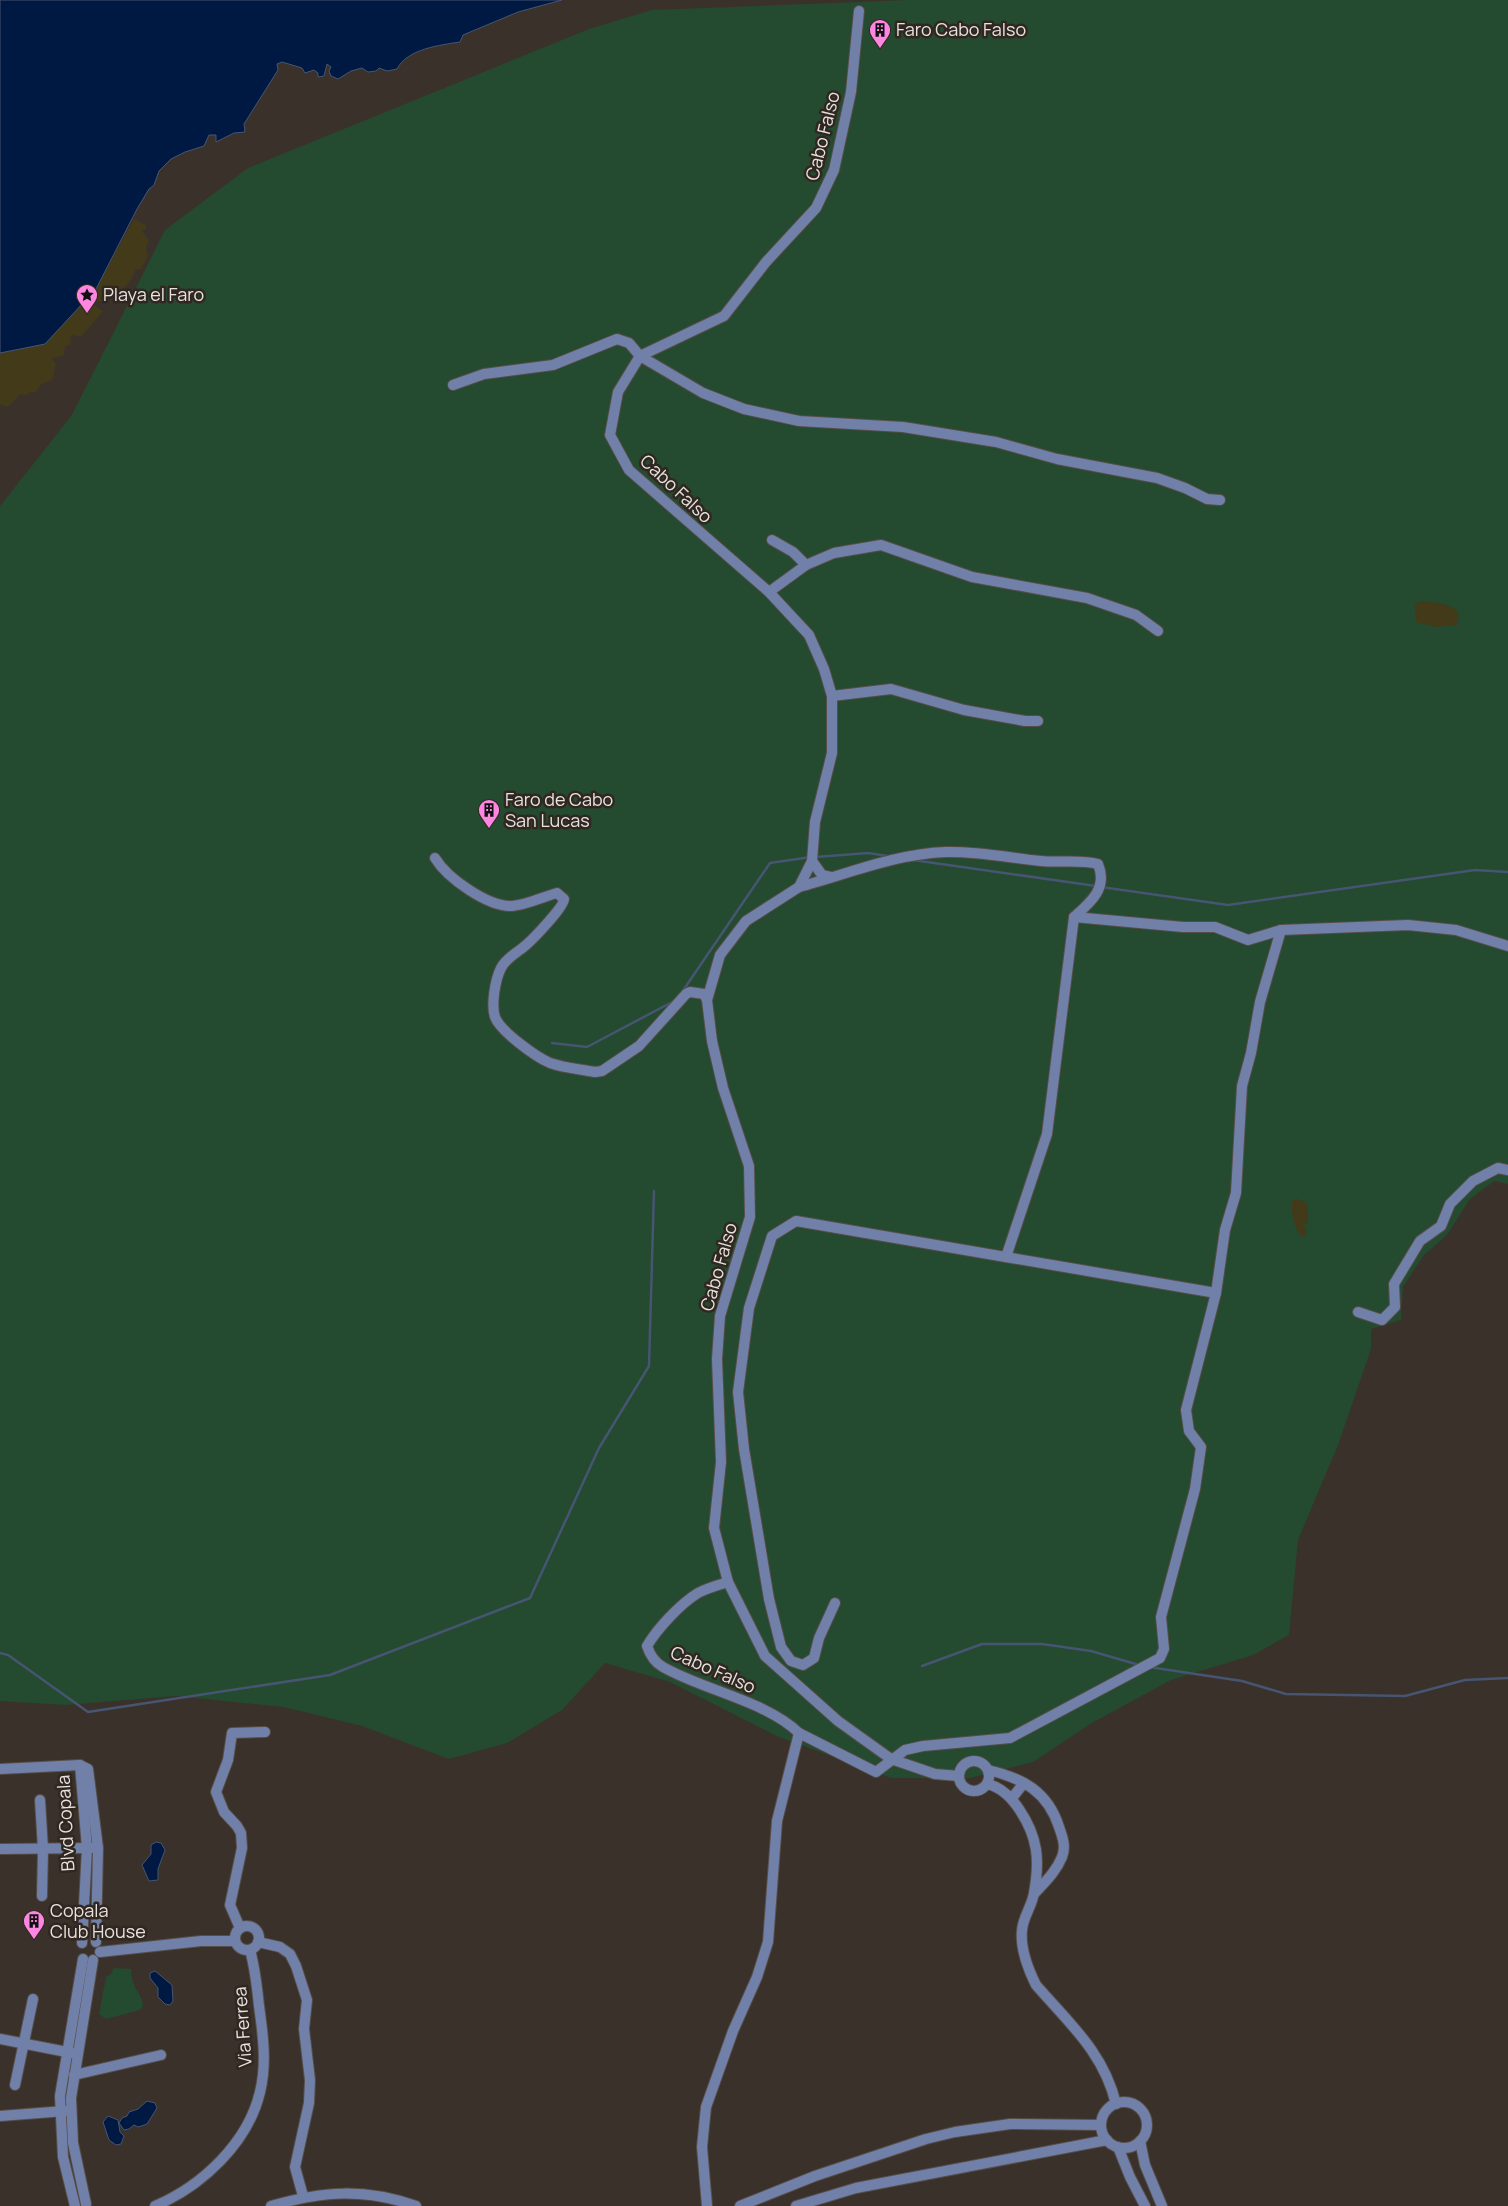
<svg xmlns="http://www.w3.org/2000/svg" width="1508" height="2206" viewBox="0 0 1508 2206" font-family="Manrope,sans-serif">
<rect width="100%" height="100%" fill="#3a312b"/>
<g fill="#244a30">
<path d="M908,0h600v1184l-14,-3 -24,18 -23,36 -23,20 -21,32 -2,33 -30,9v20l-33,96 -40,95 -9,95 -36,20 -82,25 -81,44 -57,38 -63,16h-79l-112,-41 -109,-55 -65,-19 -43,47 -55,33 -58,16 -87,-33 -78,-19 -108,-11 -111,9 -65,-4v-1195l72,-91 93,-185 83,-62 341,-139 63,-19z"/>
<path d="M114,1968l17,1c0,20 12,24 12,37l-3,4 -34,9 -7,-5 7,-37 5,-3z"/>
</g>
<g fill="#433a1a">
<path d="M134,219l12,6v4l-4,2 7,10 -3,6 2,9 -7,13h-6c0,12 -26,36 -38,32l-3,4 9,6 -22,26 -9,-2 -2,3 1,6 -6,3 -1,7 -4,3 -9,1 5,6 -4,16 -11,4 -5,8h-6l-3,3 -6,-1 -14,13 -7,-3v-51l45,-9 51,-55z"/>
<path d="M1420,601c13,1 31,2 39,12l-2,12 -21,2 -20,-5 -1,-17z"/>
<path d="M1297,1199l9,3 2,5v16l-5,2 4,6 -2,5 -3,1c-7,-7 -13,-29 -9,-37z"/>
</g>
<g fill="#001942" stroke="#465571">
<path d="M0,0h562l-44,12 -55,23 -3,7c-20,3 -53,7 -63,27l-10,2 -8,-3 -3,3 -8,1 -6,-4 -11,3 -13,8 -7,-3 -2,-5 2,-4 -4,-3 -3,12 -6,1v-4l-4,-3 -9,3 -3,-5 -20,-6 -5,2 1,6 -34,54 1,8 -11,1 -18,9v-7h-7l-5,11 -19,6 -14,7 -12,12 -5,14 -5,4 -12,20 -41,80 -51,55 -45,9z"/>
<path d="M156,1842l5,1 4,7 -7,19v11l-9,1 -7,-16 9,-11v-9z"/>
<path d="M155,1971l17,14 1,16 -3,4 -5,-1 -7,-7v-9l-8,-10v-5z"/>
<path d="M147,2101l8,2 2,5 -10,16 -9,3 -4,-2 -5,4 -5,1 -5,-7 3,-5 5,-2 2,-4 9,-3z"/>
<path d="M108,2116l10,4 2,12 4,4 -3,8 -5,1 -7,-5 -6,-18z"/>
</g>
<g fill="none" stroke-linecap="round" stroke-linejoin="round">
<g stroke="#465571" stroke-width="2.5">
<path d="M816,857l52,-4 20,3"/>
<path d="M913,860l183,26"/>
<path d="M1101,887l127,18 247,-35 33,2"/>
<path d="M682,992l88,-129 41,-6"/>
<path d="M552,1043l35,4 87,-46"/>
<path d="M0,1653l8,2 80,57 242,-37 200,-77 69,-150 50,-82 5,-175"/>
<path d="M922,1666l60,-22h60l49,7 48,14"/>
<path d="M1149,1667l93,14 44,13 119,2 60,-16 43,-2"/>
</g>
<g stroke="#564d48" stroke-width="12">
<g id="minor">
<path d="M453,385l31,-11 69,-9 64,-26 12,4 11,13 63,37 41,16 55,12 104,6 93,15 61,17 100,19 28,10 22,11 13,1"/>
<path d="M772,540l21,12 13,13"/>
<path d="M769,592l37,-27 28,-12 47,-8 91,32 115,21 49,17 22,16"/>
<path d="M832,696l59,-7 73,21 61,11h13"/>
<path d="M435,858c12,20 53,49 77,48 15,-1 30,-9 45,-13l7,6c0,8 -31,40 -38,46 -9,8 -20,13 -25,23 -6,12 -10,37 -6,49 5,14 41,40 55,46 14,5 30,6 45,9l7,-1 37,-25 47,-52 4,-2 14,2 3,6 5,41 11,47 26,78 1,51 -30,99 -3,43 4,103 -7,66 14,54 37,74 73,65 53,38 44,15 24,2"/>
<path d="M812,861l10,14 9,2"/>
<path d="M799,887c49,-13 95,-33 147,-35 32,-1 64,6 95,9 20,2 38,-2 57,3 10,24 -7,38 -24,53l-27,217 -41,123"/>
<path d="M1281,930l127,-5 48,5 52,16"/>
<path d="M707,1000l13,-45 26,-34 53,-34 13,-26 3,-39 17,-69v-57l-8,-27 -15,-34 -40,-43 -140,-122 -19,-35 8,-43 22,-36 84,-40 42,-54 50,-54 18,-38 17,-78 8,-81"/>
<path d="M1358,1312l24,8 13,-13 -1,-23 26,-43 21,-15 9,-22 23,-23 25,-13 10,2"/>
<path d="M835,1603l-16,35 -5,20 -11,7 -12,-4 -10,-14 -12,-48 -25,-150 -6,-57 11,-84 23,-72 24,-15 420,72"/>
<path d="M799,1733l77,39 29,-22 18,-4 87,-8 150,-80 4,-9 -3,-32 34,-128 6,-42 -12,-16 -3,-21 30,-117 9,-63 11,-37 6,-107 9,-33 9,-51 21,-72 -33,10 -33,-13h-32l-109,-10"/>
<circle cx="974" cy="1776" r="15"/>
<path d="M80,1765l7,83 -5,95"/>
<path d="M0,1769l80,-4 8,4 10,79 -2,94"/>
<path d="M988,1770c35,8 60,22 71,57 4,11 7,20 3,30 -6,15 -18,26 -28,37"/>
<path d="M987,1784c14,3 24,13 32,25 19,28 21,51 15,84 -2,13 -11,24 -12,37 -2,19 6,39 14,55 34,39 68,68 80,119"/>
<path d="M1012,1798l12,-15"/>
<path d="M40,1800l3,49 -1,47"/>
<path d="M0,1849l92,-1"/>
<circle cx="247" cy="1938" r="12"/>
<path d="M240,1928l-10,-23 12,-57 -1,-15 -4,-7 -13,-14 -8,-20 12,-32 4,-27 33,-1"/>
<path d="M258,1942l22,5 10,7 6,12 11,34 -3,29 6,51 -1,23 -14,64 8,29"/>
<path d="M100,1952l101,-11h34"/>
<path d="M0,2039l72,14"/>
<path d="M74,2075l87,-20"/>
<path d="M15,2085l18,-86"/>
<circle cx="1124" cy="2125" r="23"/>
<path d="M0,2116l65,-5"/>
<path d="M1140,2141l5,24 17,41"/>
<path d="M1118,2147l12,30 15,29"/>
<path d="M86,2204l-13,-61 -2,-45 22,-138"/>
<path d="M75,2206l-12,-49 -3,-61 23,-137"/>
<path d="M155,2206c47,-20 93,-63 105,-114 7,-28 3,-58 -1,-86 -2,-20 -4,-38 -9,-56"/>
<path d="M271,2206c51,-15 93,-18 145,0"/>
<path d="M707,2206l-5,-59 4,-40 27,-76 24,-54 11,-35 9,-121 22,-88c-33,-32 -96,-43 -136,-66 -9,-5 -13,-12 -16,-21 10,-17 33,-42 51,-53 9,-5 20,-8 30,-11"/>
<path d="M740,2206l75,-30 111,-37 29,-7 55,-8 91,1"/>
<path d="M796,2206l60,-18 251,-48"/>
</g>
</g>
<use href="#minor" stroke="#7180a9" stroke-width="10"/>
</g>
<defs>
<g id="building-pin" transform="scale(1.125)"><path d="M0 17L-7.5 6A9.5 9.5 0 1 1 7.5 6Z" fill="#fd86e1" stroke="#302721"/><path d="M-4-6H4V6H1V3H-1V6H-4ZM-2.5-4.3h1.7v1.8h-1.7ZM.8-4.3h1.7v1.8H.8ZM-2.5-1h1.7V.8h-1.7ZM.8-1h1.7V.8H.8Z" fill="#111"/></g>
<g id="sight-pin" transform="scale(1.125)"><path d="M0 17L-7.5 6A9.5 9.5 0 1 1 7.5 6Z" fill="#fd86e1" stroke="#302721"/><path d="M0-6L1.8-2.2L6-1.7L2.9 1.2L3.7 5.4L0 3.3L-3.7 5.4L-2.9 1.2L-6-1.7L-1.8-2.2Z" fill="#111"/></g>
</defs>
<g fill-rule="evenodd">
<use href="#building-pin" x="880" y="30"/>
<use href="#sight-pin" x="87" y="295"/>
<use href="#building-pin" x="489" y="810"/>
<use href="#building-pin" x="34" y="1921"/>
</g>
<g text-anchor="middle" stroke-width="5" stroke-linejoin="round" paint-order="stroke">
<g font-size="18" fill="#e8e2df" stroke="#302721" text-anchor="start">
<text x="896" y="36">Faro Cabo Falso</text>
<text x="103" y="301">Playa el Faro</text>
<text x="505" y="806">Faro de Cabo<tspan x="505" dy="21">San Lucas</tspan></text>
<text x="50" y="1917">Copala<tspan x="50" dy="21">Club House</tspan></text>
</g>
<g font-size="18" fill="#e8e2df" stroke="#302721">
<text transform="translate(823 136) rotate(-76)" y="6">Cabo Falso</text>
<text transform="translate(676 489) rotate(43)" y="6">Cabo Falso</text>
<text transform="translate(719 1267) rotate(-74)" y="6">Cabo Falso</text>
<text transform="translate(713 1670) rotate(24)" y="6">Cabo Falso</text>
<text transform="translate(66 1823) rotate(-93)" y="6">Blvd Copala</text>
<text transform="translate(243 2027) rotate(-94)" y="6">Via Ferrea</text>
</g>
</g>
</svg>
